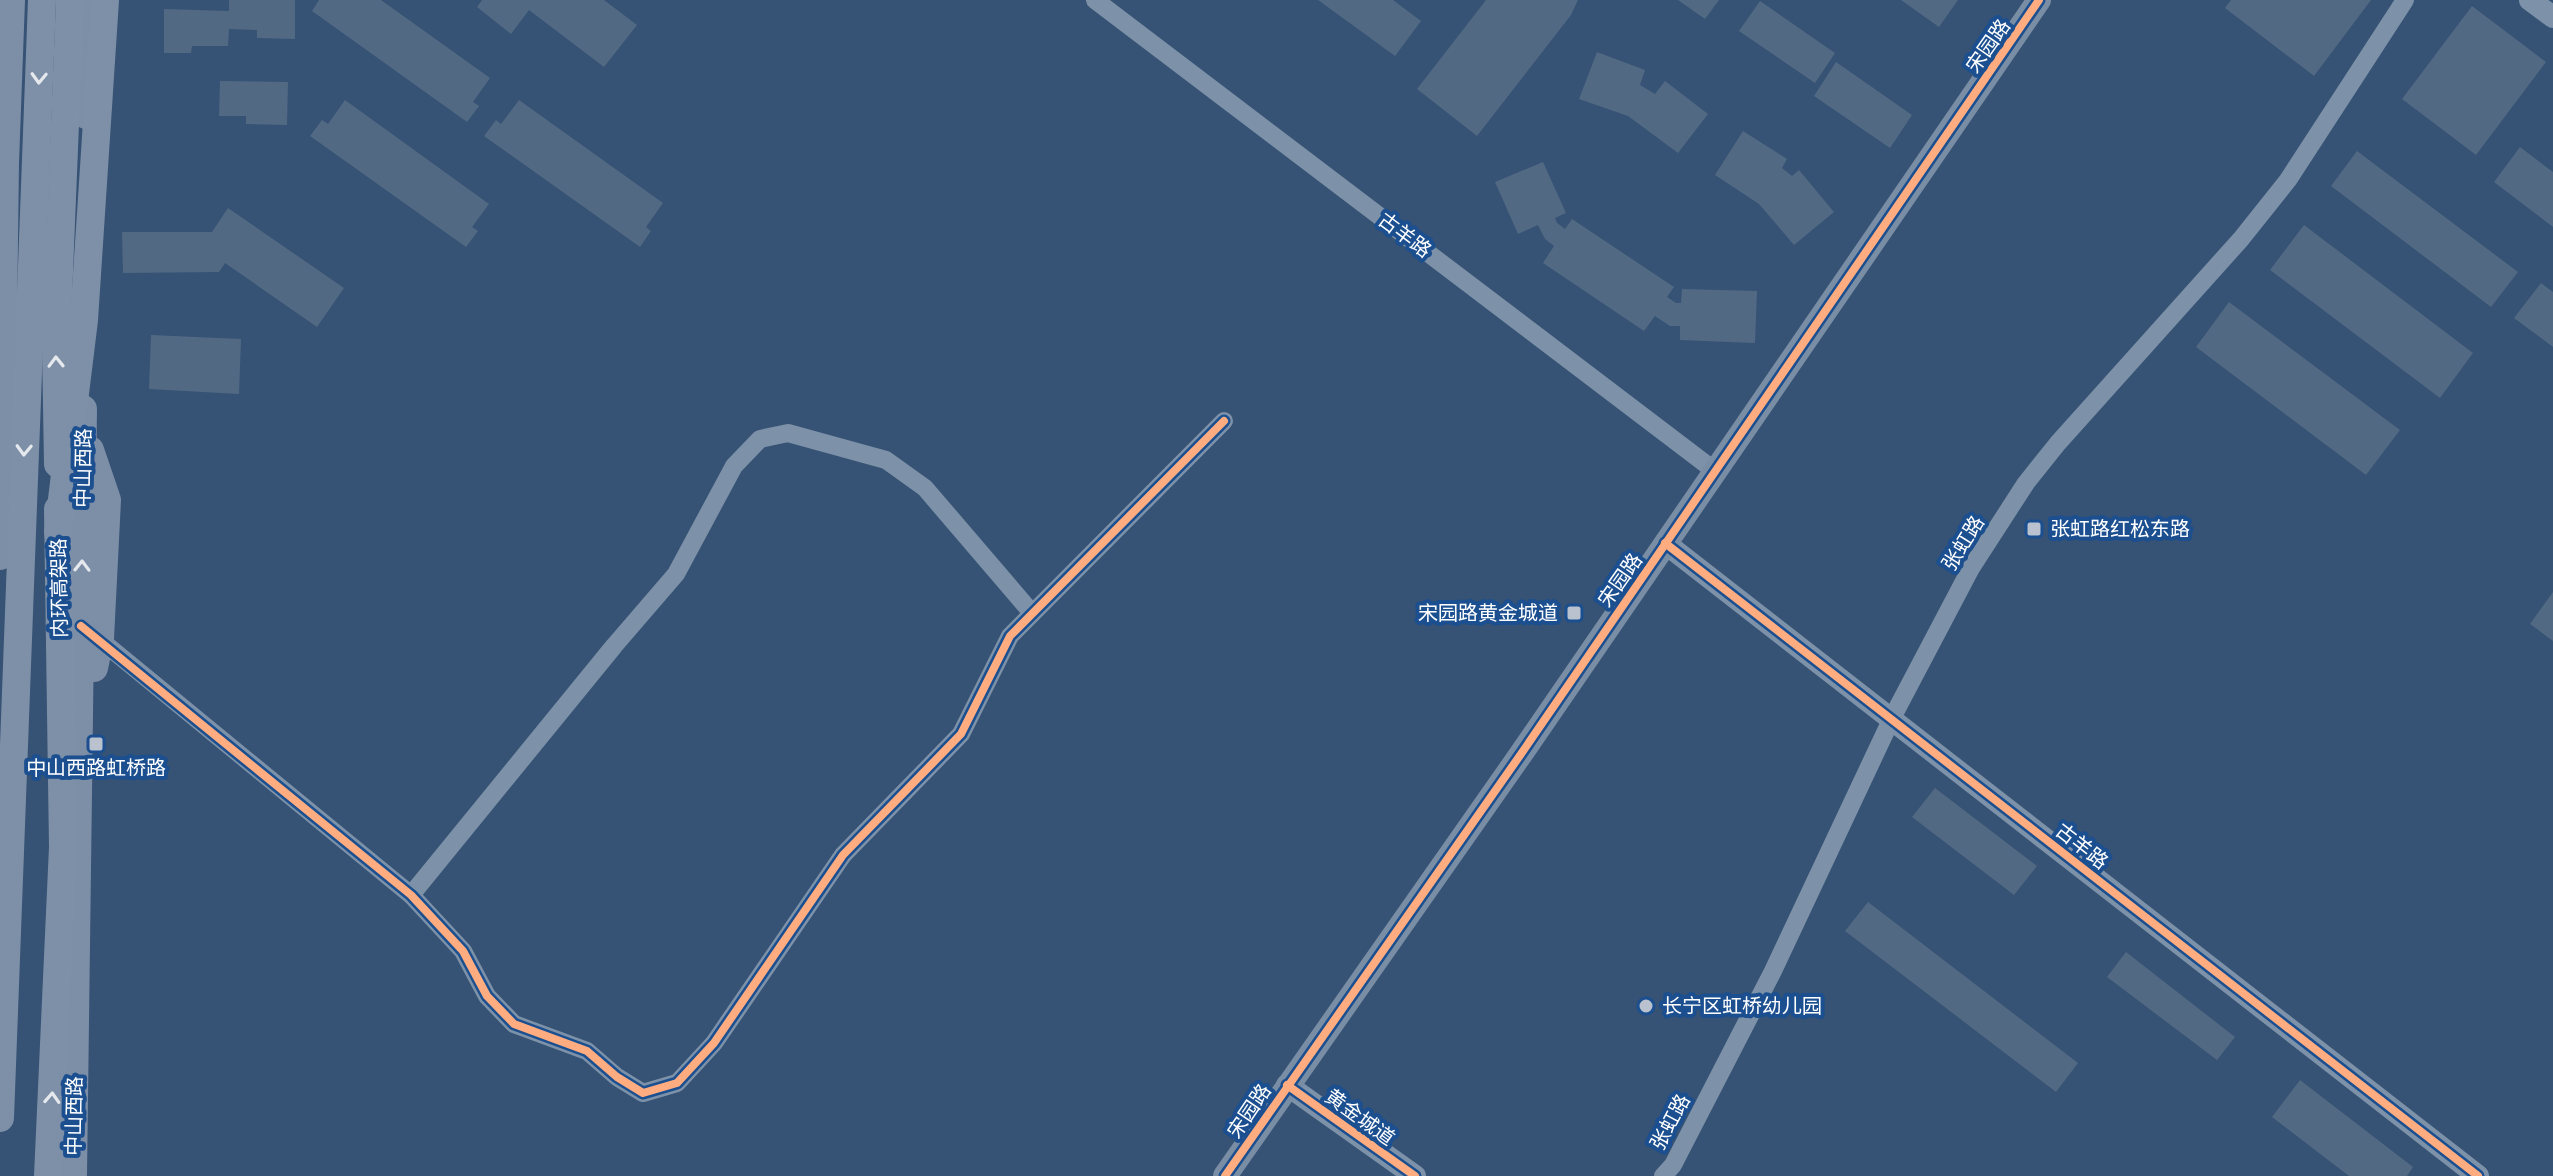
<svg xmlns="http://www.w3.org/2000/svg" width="2553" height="1176" viewBox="0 0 2553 1176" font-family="'DejaVu Sans','Noto Sans SC',sans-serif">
<rect width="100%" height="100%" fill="#365274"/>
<g fill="#526984">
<path d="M229,0h66v39l-38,-1v-8l-28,-1 -1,17h-36l-1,7h-27v-44l65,2z"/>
<path d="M319,0h62l109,78 -17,24 6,4 -12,16 -155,-111z"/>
<path d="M482,0h122l33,25 -33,42 -75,-57 -18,24 -34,-27z"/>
<path d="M1318,0h75l28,21 -26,35z"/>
<path d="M1486,0h92l-7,15 -94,121 -60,-47z"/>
<path d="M1678,0h41l-14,19z"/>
<path d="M1901,0h57l-19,27z"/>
<path d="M2231,0h140l-57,76 -89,-68z"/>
<path d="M1760,1l75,52 -20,30 -76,-52z"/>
<path d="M2472,6l74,56 -70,93 -74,-56z"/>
<path d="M1597,52l48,18 -5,15 15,9 10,-13 43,33 -30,39 -50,-37 -49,-17z"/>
<path d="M1836,62l76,53 -22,33 -76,-52z"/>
<path d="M220,81l68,1 -1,43 -41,-1v-8h-27z"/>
<path d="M345,100l144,104 -17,23 6,4 -12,16 -156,-111 12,-16 6,4z"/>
<path d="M519,100l144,103 -17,24 5,4 -11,16 -156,-111 12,-16 5,4z"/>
<path d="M1743,131l44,28 -5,9 10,8 7,-6 35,42 -40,33 -35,-41 -44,-29z"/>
<path d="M2520,147l33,25v55l-59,-45z"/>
<path d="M2357,151l161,121 -27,35 -160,-121z"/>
<path d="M1543,162l23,51 -11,5 2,5 8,6 7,-10 102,68 -7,10 9,6h5l1,-14 75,2 -2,52 -75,-3v-14h-10l-15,-10 -11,15 -101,-68 11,-17 -9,-7 -7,-14 -20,9 -23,-52z"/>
<path d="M228,208l116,80 -27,39 -92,-64 -6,9 -96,1 -1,-41h90z"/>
<path d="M2304,225l169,128 -33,45 -170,-128z"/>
<path d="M2541,283l12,9v55l-39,-29z"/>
<path d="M2229,302l171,128 -34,45 -170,-128z"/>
<path d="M151,335l90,4 -2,55 -90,-5z"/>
<path d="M2553,592v49l-23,-17z"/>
<path d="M1935,788l102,78 -23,29 -102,-78z"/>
<path d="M1868,902l210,161 -22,29 -211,-161z"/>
<path d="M2126,952l109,85 -18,23 -110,-83z"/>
<path d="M2300,1080l113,87 -6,9h-58l-77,-59z"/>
</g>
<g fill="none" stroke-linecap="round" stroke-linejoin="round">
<g stroke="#7d92a8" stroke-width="18">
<path d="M1095,0l620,471"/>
<path d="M93,634l318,261 52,56 24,45 27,28 73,27 30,26 26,16 34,-10 37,-40 129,-188 118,-121 49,-98 214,-215"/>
<path d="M411,895l203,-249 62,-72 58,-108 26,-27 28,-6 98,27 39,28 107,125"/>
<path d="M1663,1176l10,-11 100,-194 119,-253 79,-150 55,-85 32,-40 183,-204 47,-59 117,-180"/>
</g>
<g stroke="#7d92a8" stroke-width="22">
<path d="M2530,0l23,17"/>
<path d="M1665,543l813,633"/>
<path d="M1287,1085l128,91"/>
</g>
<path stroke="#798da4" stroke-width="24" d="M1225,1176l296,-422 518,-754"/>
<g stroke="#7d8ea7" stroke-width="28">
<path d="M86,115l1,-115"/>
<path d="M90,450l17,50 -7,139 -6,29"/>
<path d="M0,556l5,-393 6,-163"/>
<path d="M73,1176l10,-767"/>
</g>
<g stroke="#7e90a7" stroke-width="28">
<path d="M58,464l-2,-117 14,-347"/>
<path d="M0,1118l42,-1118"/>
<path d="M48,1176l15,-329 -5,-338"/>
</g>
<path stroke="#7e90a7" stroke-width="28" d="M58,532l26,-212 21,-320"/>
<g stroke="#1b4f8f" stroke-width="13">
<g id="cycleway">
<path d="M1665,543l813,633"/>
<path d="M81,626l330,269 52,56 24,45 27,28 73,27 30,26 26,16 34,-10 37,-40 129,-188 118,-121 49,-98 214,-215"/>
<path d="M1287,1085l128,91"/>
<path d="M1225,1176l296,-422 518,-754"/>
</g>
</g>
<use href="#cycleway" stroke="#ffac80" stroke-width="8"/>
</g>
<defs><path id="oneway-chevron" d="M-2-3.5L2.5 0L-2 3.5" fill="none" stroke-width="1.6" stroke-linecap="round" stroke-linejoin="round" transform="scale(2)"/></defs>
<g stroke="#e5e9ed">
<use href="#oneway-chevron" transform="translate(39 78) rotate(92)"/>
<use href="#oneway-chevron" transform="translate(56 362) rotate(-91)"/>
<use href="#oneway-chevron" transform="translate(24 450) rotate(92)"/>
<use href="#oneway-chevron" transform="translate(52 1098) rotate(-87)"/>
</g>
<use stroke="#e5e8ed" href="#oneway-chevron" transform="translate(82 566) rotate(-89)"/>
<g fill="#b9c2ce" stroke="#1b4f8f" stroke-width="3">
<rect x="2026" y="521" width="16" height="16" rx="4"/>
<rect x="1566" y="605" width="16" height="16" rx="4"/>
<rect x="88" y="736" width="16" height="16" rx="4"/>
<circle cx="1646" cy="1006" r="8"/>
</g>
<g text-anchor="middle" stroke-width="8" stroke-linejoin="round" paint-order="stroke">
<g font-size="20" fill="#fff" stroke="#1b4f8f">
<text transform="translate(1988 46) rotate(-55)" y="7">宋园路</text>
<text transform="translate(1405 235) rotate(37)" y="7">古羊路</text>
<text transform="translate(83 468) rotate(-89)" y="7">中山西路</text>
<text transform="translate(1963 543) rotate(-58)" y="7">张虹路</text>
<text transform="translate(1620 580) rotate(-55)" y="7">宋园路</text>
<text transform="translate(59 588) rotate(-91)" y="7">内环高架路</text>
<text transform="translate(2082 846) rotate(38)" y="7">古羊路</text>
<text transform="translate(1249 1111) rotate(-56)" y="7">宋园路</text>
<text transform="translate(74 1116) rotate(-89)" y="7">中山西路</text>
<text transform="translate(1360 1117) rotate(36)" y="7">黄金城道</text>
<text transform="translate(1670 1122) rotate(-62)" y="7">张虹路</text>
</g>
<g font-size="20" fill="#fff" stroke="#1b4f8f" text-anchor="start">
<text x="2050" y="536">张虹路红松东路</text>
<text x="1558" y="620" text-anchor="end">宋园路黄金城道</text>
<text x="96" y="775" text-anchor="middle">中山西路虹桥路</text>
<text x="1662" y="1013">长宁区虹桥幼儿园</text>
</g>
</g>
</svg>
